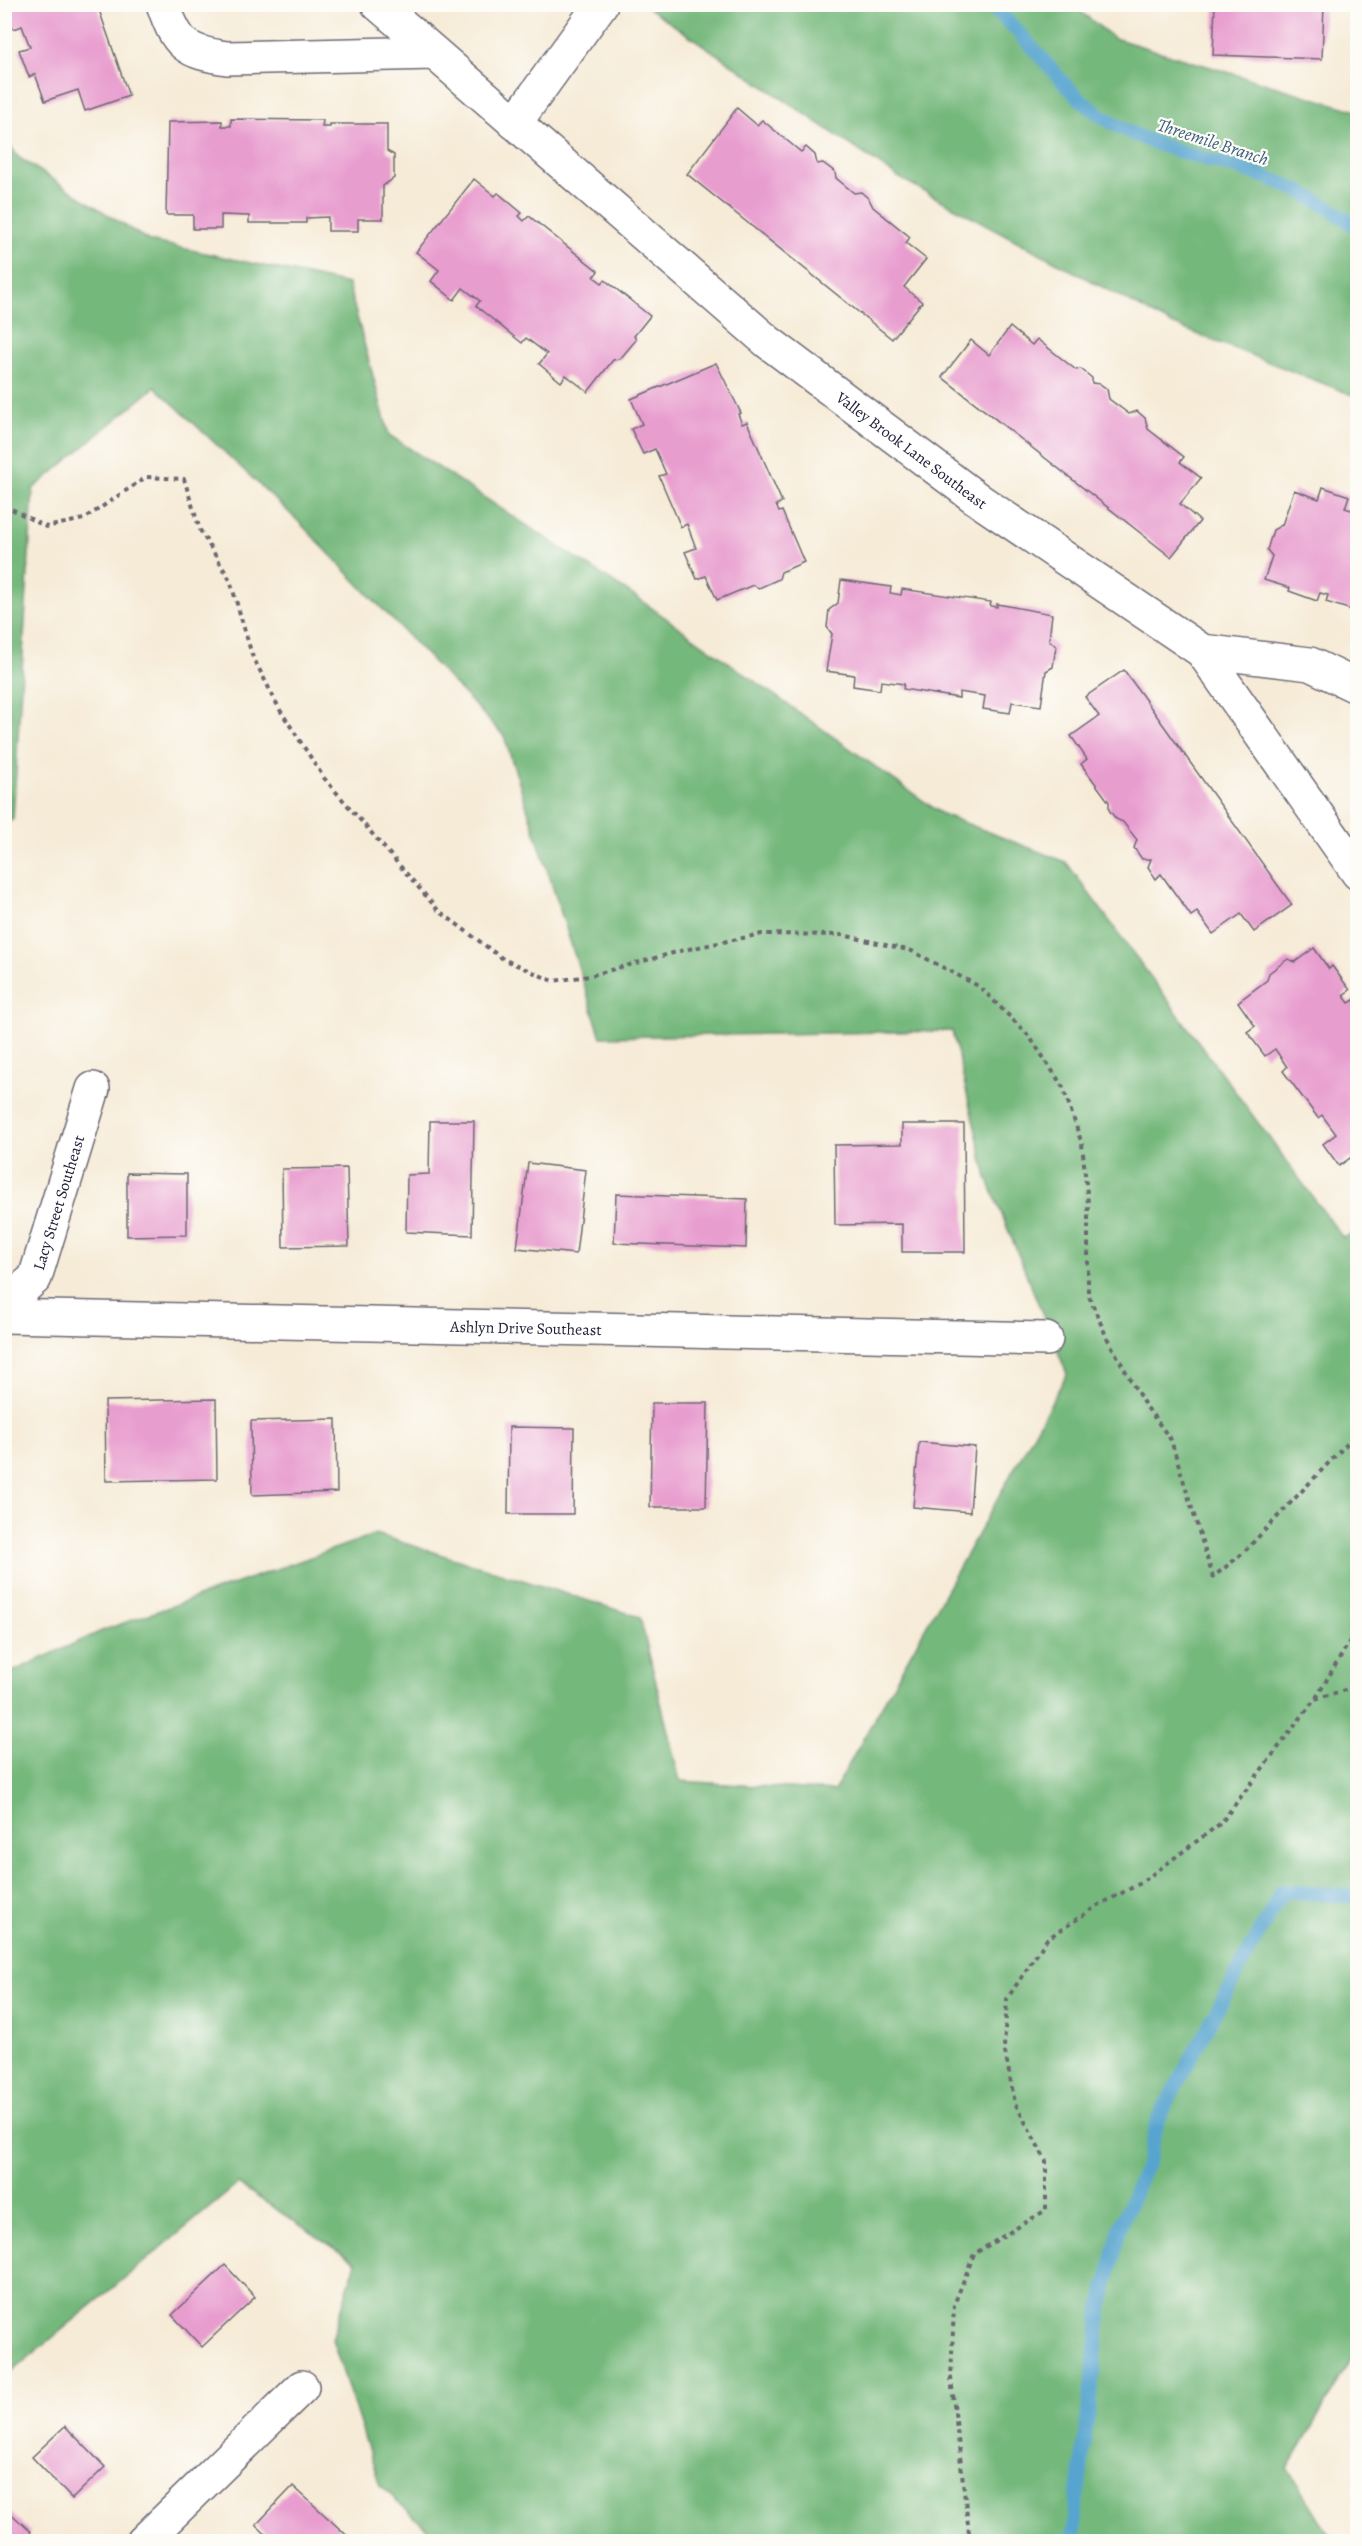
<svg xmlns="http://www.w3.org/2000/svg" width="1362" height="2546" viewBox="0 0 1362 2546" font-family="Alegreya,serif">
<rect width="100%" height="100%" fill="#fdfcf7"/>
<filter id="ink" filterUnits="userSpaceOnUse"><feTurbulence type="fractalNoise" baseFrequency=".0167" numOctaves="2"/><feDisplacementMap in="SourceGraphic" scale="12" xChannelSelector="R" yChannelSelector="G"/><feConvolveMatrix kernelMatrix="1 2 1 2 8 2 1 2 1" color-interpolation-filters="sRGB"/></filter>
<filter id="wash" filterUnits="userSpaceOnUse"><feTurbulence type="fractalNoise" baseFrequency=".008" numOctaves="4" result="noise"/><feDisplacementMap in="SourceGraphic" scale="24" xChannelSelector="R" yChannelSelector="G"/><feGaussianBlur stdDeviation="1.35" result="paint"/><feColorMatrix in="noise" values="0 0 0 0 0 0 0 0 0 0 0 0 0 0 0 0 0 1.4 0 .05"/><feComposite in="paint" operator="in"/></filter>
<g filter="url(#wash)">
<rect width="100%" height="100%" fill="#f6ebd7"/>
<g fill="#74b87b" stroke="#4b6d5b" stroke-width="1.5">
<path d="M644,5h428l42,33 243,73v286l-188,-74 -271,-146z"/>
<path d="M4,137l14,20 131,84 199,43 41,151 253,166 300,213 124,48 277,376 14,-6v1117l-69,119 45,73h-893l-60,-56 -48,-146 24,-77 -118,-78 -233,193v-702l99,-45 272,-96 264,83 40,164 154,10 233,-417 -80,-196 -35,-147 -351,6 -97,-301 -207,-216 -142,-133 -122,102 -20,330 -8,6z"/>
</g>
<g fill="none" stroke-linecap="round" stroke-linejoin="round">
<g stroke="#56a4cf" stroke-width="14">
<path d="M987,4c45,33 73,87 122,117 50,31 108,38 162,58 31,12 62,29 87,50"/>
<path d="M1072,2542l29,-234 19,-81 29,-68 9,-40 124,-228 76,6"/>
</g>
</g>
<g id="blocks">
<g fill="#e89dcf">
<path d="M4,4h93l32,92 -44,15 -7,-21 -33,11 -10,-27 -6,3 -10,-27 11,-3 -8,-21 -8,3 -9,-5 -1,-14 5,-1z"/>
<path d="M1215,4h109l-2,55 -109,-4z"/>
<path d="M737,108l20,17 5,-5 39,32 5,-5 9,8 2,9 6,-1 12,9 1,6 18,15 7,-1 8,7 4,8 37,30 -4,6 20,16 -22,28 18,15 -30,37 -205,-165z"/>
<path d="M231,119l92,1 -1,7h8v-3h57v27l7,4v23l-11,8v33h-25v12h-30v-14l-22,1v5h-57v-7l-28,-1v14h-28v-14h-27l2,-93 54,-1v5h9z"/>
<path d="M474,179l21,17 3,-3 24,20 -3,3 5,5 5,-5 69,55 -4,6 8,6 3,-3 45,36 -16,20 2,4 -16,19 -7,1 -25,32 -22,-17 -5,7 -22,-18 8,-10 -21,-16 -4,5 -46,-37 4,-5 -17,-13 -9,12 -23,-19 8,-11 -23,-18z"/>
<path d="M1010,327l22,18 5,-6 39,31 5,-1 11,9v5l8,1 7,5 2,10 20,15 8,-3 8,7 3,11 36,28 -4,5 21,16 -21,26 20,17 -29,36 -229,-180 29,-37 18,15z"/>
<path d="M716,363l25,50 -3,1 4,10 5,-2 35,80 -6,3 3,7 3,-1 22,51 -23,10 -2,7 -20,9 -6,-3 -36,15 -11,-24 -9,3 -12,-27 11,-4 -9,-24 -6,3 -22,-51 7,-2 -11,-25 -12,5 -12,-25 11,-5 -11,-25z"/>
<path d="M1323,487l26,9 -4,12 13,4v100l-32,-10 2,-7 -8,-2 -3,8 -28,-10 1,-3 -26,-8 8,-24 -5,-6 6,-20 9,-5 12,-35 25,9z"/>
<path d="M841,580l50,7 -1,6 11,2 1,-6 89,13 -1,4 7,1v-3l55,10 -3,26 7,6 -3,21 -7,4 -5,35 -29,-4 -2,11 -27,-4 2,-13 -26,-4v6l-56,-9 1,-5 -23,-3 -1,9 -27,-4 1,-11 -28,-4 6,-37 -5,-7 2,-17 9,-7z"/>
<path d="M1124,670l168,235 -38,27 -13,-18 -28,20 -16,-22 -6,4 -30,-42 -5,5 -8,-12 3,-8h-9l-8,-11 3,-8 -14,-18 -7,-3 -7,-9v-8l-28,-38 6,-5 -16,-23 28,-20 -14,-19z"/>
<path d="M1314,948l15,21 3,-3 18,24 -7,5 6,8 5,-3 4,5v163l-8,-10 -11,8 -16,-22 13,-10 -14,-19 -4,3 -35,-47 4,-4 -12,-18 -10,7 -18,-24 8,-6 -17,-24 29,-22 2,-7 19,-14 7,3z"/>
<path d="M430,1121h44l-2,114 -66,-3 1,-57 22,-1z"/>
<path d="M902,1124h62l1,128h-63v-28l-67,1 -1,-80 68,-1z"/>
<path d="M528,1163l58,7 -10,84 -59,-6z"/>
<path d="M347,1168l2,78 -66,1 -1,-78z"/>
<path d="M127,1173l60,1v61l-60,1z"/>
<path d="M616,1194l131,5 -1,49 -132,-5z"/>
<path d="M216,1399l1,80 -111,2 -1,-80z"/>
<path d="M652,1403h56l-2,104h-56z"/>
<path d="M336,1419l1,73 -85,3 -1,-74z"/>
<path d="M509,1427l65,1 -1,86h-65z"/>
<path d="M919,1442l56,5 -5,65 -57,-5z"/>
<path d="M225,2265l30,32 -53,50 -30,-32z"/>
<path d="M65,2426l40,41 -33,32 -40,-42z"/>
<path d="M293,2486l61,56h-80l-18,-17z"/>
<path d="M4,2507l27,25 -10,10h-17z"/>
</g>
</g>
</g>
<g filter="url(#ink)">
<use href="#blocks" fill-opacity="0" stroke="#6c6872" stroke-width="1.5"/>
<g fill="none" stroke-linecap="round" stroke-linejoin="round">
<g stroke="#6c6872" stroke-width="36">
<g id="street">
<path d="M163,4c14,41 22,48 64,54l207,-5"/>
<path id="s1" d="M378,4l390,338 212,159 222,150 108,13 48,23"/>
<path d="M515,123l86,-119"/>
<path d="M1202,651l156,222"/>
<path id="s2" d="M4,1305l31,-27 58,-189"/>
<path id="s3" d="M4,1316l1042,23"/>
<path d="M143,2542l159,-155"/>
</g>
</g>
<g stroke="#6c6872" stroke-width="4" stroke-dasharray="4.5 4.5" stroke-linecap="butt">
<path d="M4,505l42,22 38,-8 62,-42 38,2 16,51 30,50 22,75 28,55 44,68 114,132 65,49 50,22 36,-5 95,-26 78,-16 81,1 69,16 68,36 49,49 34,51 19,57 6,59v91l19,44 36,64 28,38 42,137 29,-23 116,-122"/>
<path d="M1316,1698l42,-71"/>
<path d="M970,2542l-19,-164 3,-73 20,-51 72,-44v-49l-31,-58 -11,-56 3,-48 40,-60 50,-33 44,-23 80,-60 94,-124 43,-13"/>
</g>
<use href="#street" stroke="#fff" stroke-width="33"/>
</g>
</g>
<g text-anchor="middle" stroke-width="4.5" stroke-linejoin="round" paint-order="stroke">
<g font-size="16" fill="#22223b" stroke="#fdfcf7">
<text dy="6" stroke="none"><textPath href="#s1" startOffset="696">Valley Brook Lane Southeast</textPath></text>
<text dy="6" stroke="none"><textPath href="#s2" startOffset="120">Lacy Street Southeast</textPath></text>
<text dy="6" stroke="none"><textPath href="#s3" startOffset="522">Ashlyn Drive Southeast</textPath></text>
</g>
<g font-size="18" font-style="italic" fill="#395c7e" stroke="#fdfcf7">
<text transform="translate(1213 142) rotate(18)" y="6">Threemile Branch</text>
</g>
</g>
<rect width="1362" height="2546" fill="none" stroke="#fdfcf7" stroke-width="24"/>
</svg>
